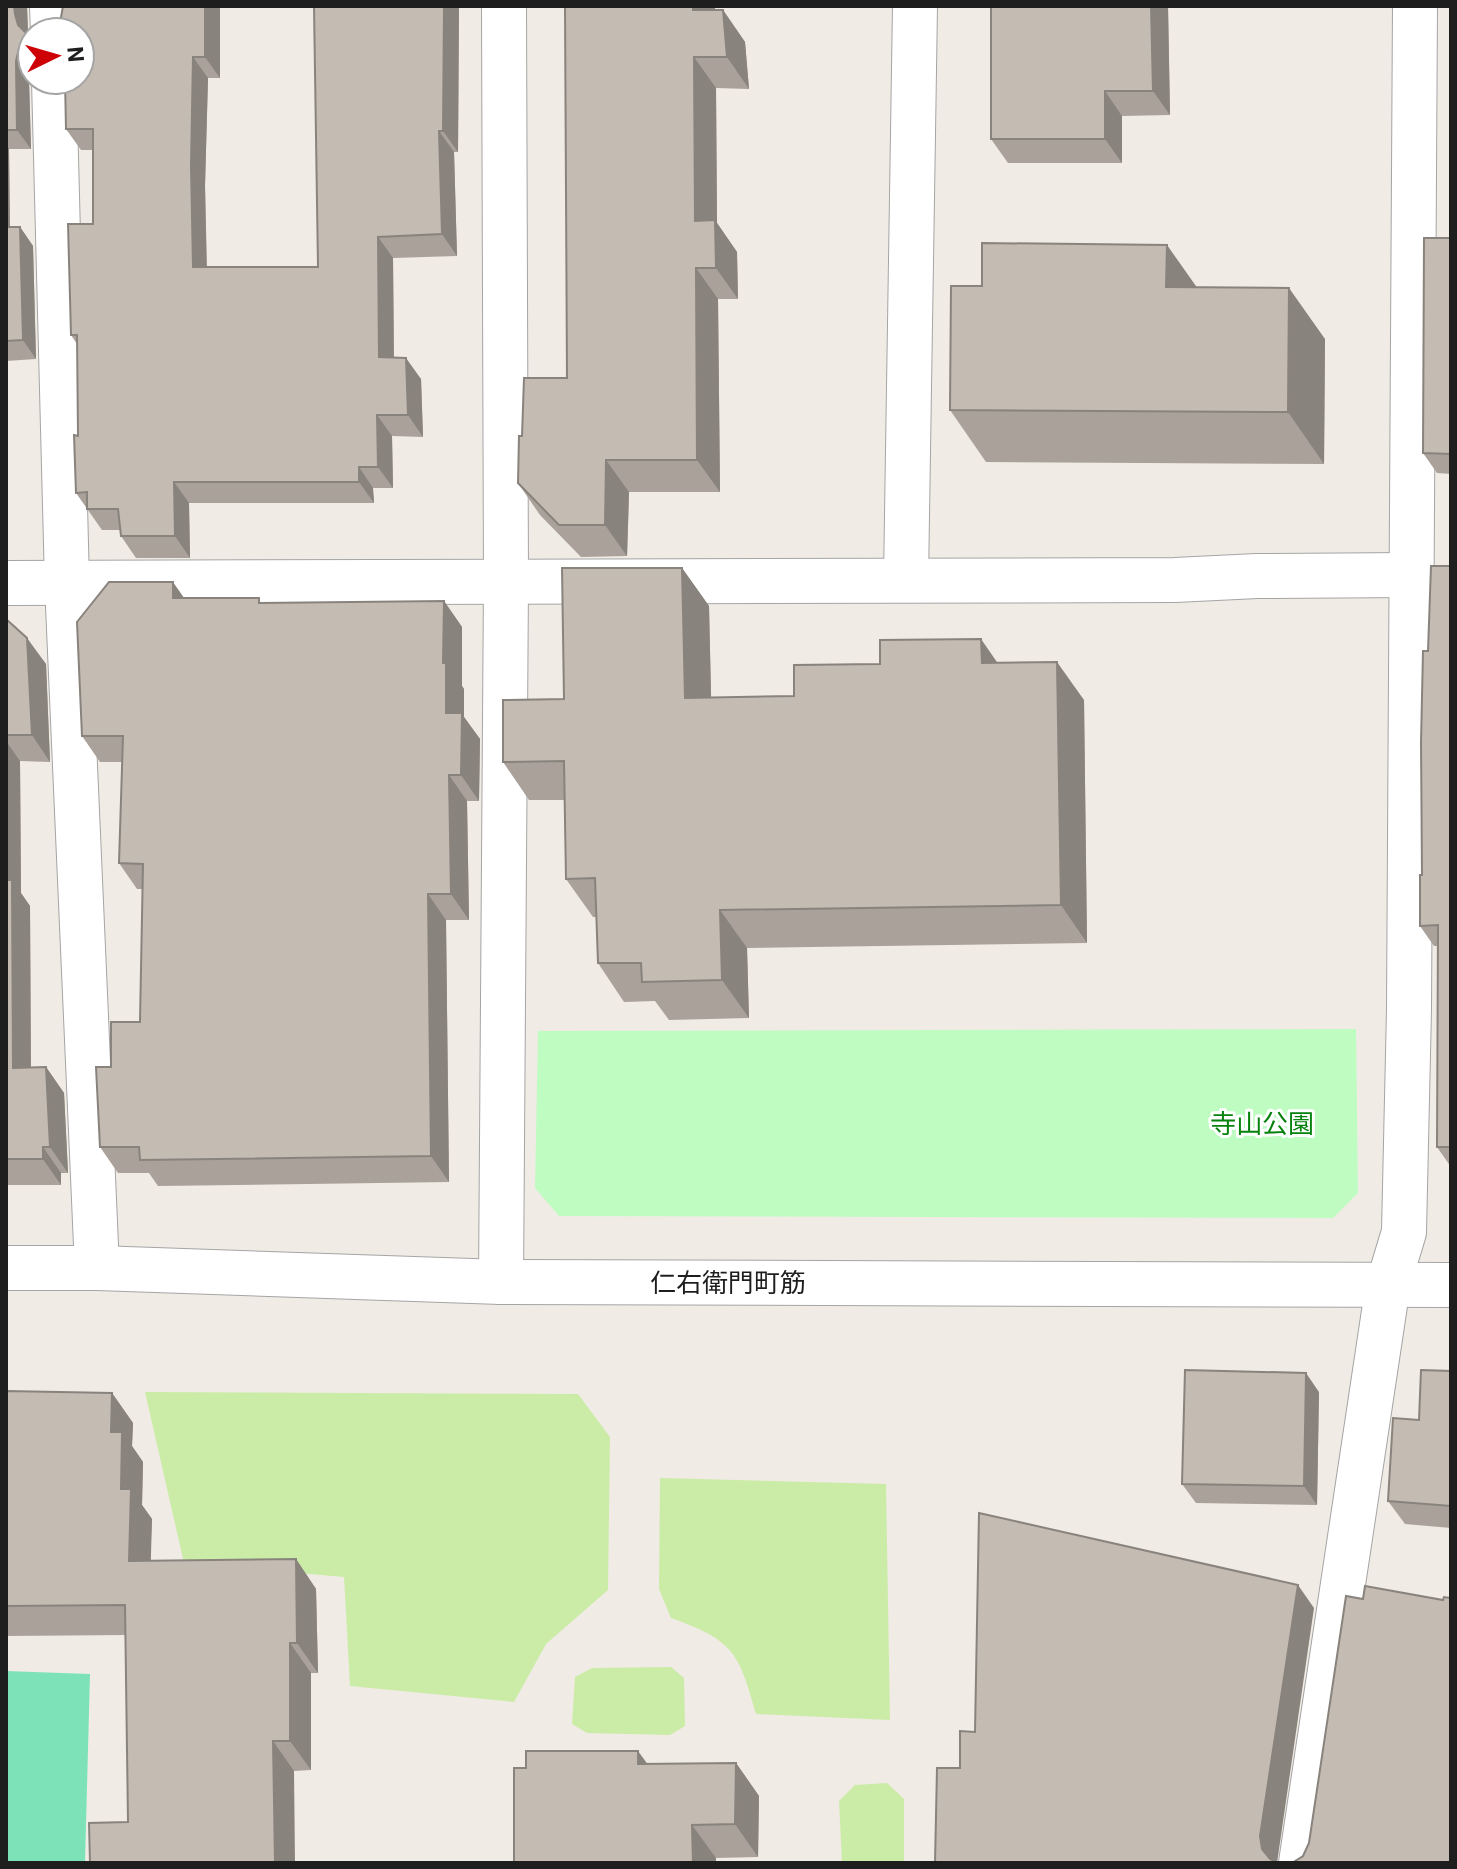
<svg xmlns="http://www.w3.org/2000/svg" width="1457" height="1869" viewBox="0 0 1457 1869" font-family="Roboto,'Noto Sans JP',sans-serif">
<rect width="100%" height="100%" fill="#f0ebe4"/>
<g fill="#cbeca7">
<path d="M145,1392l433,2 32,43 -2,153 -62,54 -32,58 -164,-16 -6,-109 -160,-14z"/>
<path d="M660,1478l226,6 4,236 -134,-6c-17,-62 -23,-74 -85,-96l-12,-29z"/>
<path d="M671,1667l13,11 1,48 -15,9 -83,-2 -15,-9 3,-47 17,-9z"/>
<path d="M887,1783l17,16v64h-62l-3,-62 16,-16z"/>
</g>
<path fill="#bffcc2" d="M1356,1029l2,164 -25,25 -774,-2 -24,-28 3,-157z"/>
<path fill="#7ee2b9" d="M6,1671l84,3 -5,189h-79z"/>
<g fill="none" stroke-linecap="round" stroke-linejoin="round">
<g stroke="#a5a5a5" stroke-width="46">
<g id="minor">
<path d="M52,6l1,26"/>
<path d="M54,80l13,503 30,685"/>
<path d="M906,579l9,-573"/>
<path d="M6,583l1169,-3 82,-4 155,-1"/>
<path d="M6,1268h91l404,14 950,3"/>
<path d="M501,1282l5,-700 -2,-576"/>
<path d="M1301,1863l87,-578 16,-53 5,-223 6,-1003"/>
</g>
</g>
<use href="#minor" stroke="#fff" stroke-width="44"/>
</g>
<g fill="#a9a19a">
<path d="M6,6h21l1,27 1,2 3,1v33l-3,11 2,69h-22l1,78h10l13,19 3,113 -30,2z"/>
<path d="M220,6v72h-12l-3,108 2,81h111l141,-261 -1,146h-4l3,104 -64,2 1,99 27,22 2,58 -31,-1 1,52h-20l1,15h-185l1,55h-54l-15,-22 -1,-6h-18l-26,-37 2,-57 -1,-92 -6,-9 22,-111v-74h-12l-15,-21z"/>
<path d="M565,6h150v4h8l22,32 4,47 -33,-1 1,135 20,29 1,47h-20l2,193h-91l-2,64 -46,1 -41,-42 -22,-32 49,-105z"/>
<path d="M1168,6l2,109 -48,1v47h-114l-17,-24z"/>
<path d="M1451,238v236l-14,-1 -14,-20z"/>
<path d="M1196,287l129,52 -1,125 -338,-2 -36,-52z"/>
<path d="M1451,566v601l-14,-20 1,-201h-4l-14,-20 2,-51 6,-224z"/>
<path d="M682,568l27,38 2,92 83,-2 203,-34 87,38 3,243 -340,5 2,70 -80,2 -14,-19 -31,1 -26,-39 -2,-46h-3l-27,-38 -2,-79h-35l-26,-38 61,-63z"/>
<path d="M185,598l78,5 181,-2 18,26v59l2,3v28l16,22 -1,62h-12l2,119h-23l3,262 -291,4 -9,-13h-31l-18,-26 11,-80 29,-45 3,-133h-6l-18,-26 3,-101h-22l-18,-26z"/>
<path d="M6,619l40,45 4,98 -30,-1 1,132 9,13 1,161h15l18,26 4,80h-7v12h-55z"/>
<path d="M1451,1371v157l-46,-4 -17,-23 31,-81z"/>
<path d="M6,1391l106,2 21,30 -1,23 11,16 -1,43 10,14 -2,42 146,-2 20,30 2,84h-7v97l-17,1 -166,51 -2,-187 -120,1z"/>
<path d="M1319,1392l-2,113 -121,-2 -14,-19z"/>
<path d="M647,1763h89l23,33 -1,61 -42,1 -190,-90z"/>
</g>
<g fill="#89837d">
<path d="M14,6h13l1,27 2,6 -12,-14 -3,-11z"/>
<path d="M205,6h15v72l-15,-21z"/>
<path d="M444,6h15l-1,146 -15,-21z"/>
<path d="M693,6h22v36l-22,-32z"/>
<path d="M1151,6h17l2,109 -17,-24z"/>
<path d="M723,10l22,32 4,47 -22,-32z"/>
<path d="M19,48l13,19 -3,13 2,69 -14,-19 -1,-69z"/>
<path d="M193,57l15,21 -3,108 2,102 -14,-21 -2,-102z"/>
<path d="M694,57l22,31 1,135 20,29 1,47 -22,-31 -21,-47z"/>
<path d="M1105,91l17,25v47l-17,-24z"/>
<path d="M439,131l15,21 3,104 -15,-22z"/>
<path d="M6,144l3,5 1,98 -4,-6z"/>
<path d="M20,227l13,19 3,113 -13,-19z"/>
<path d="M378,237l15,21 1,120 -15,-21z"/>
<path d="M1167,245l36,51 -37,-9z"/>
<path d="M696,268l22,31 2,193 -23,-32z"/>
<path d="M1289,288l36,51 -1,125 -36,-52z"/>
<path d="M406,358l15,21 2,58 -15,-22z"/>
<path d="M377,415l15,21 1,52 -15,-21z"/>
<path d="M606,460l23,32 -2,64 -22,-31z"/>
<path d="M359,467l14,21 1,15 -15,-21z"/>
<path d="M174,482l15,21 1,55 -15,-22z"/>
<path d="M682,568l27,38 3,131 -27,-39z"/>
<path d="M173,582l18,26 -18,-10z"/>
<path d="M444,601l18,26v59l2,3v28l16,22 -1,62 -18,-26 -15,-62 -3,-50z"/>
<path d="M27,638l19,26 4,98 -18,-27z"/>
<path d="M981,639l27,39 -26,-15z"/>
<path d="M1057,662l27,38 3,243 -26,-38z"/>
<path d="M6,741l14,20 1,132 9,13 1,188 -18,-26 -7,-184z"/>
<path d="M449,775l18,26 2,119 -18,-26z"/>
<path d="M428,894l18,26 3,262 -18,-26z"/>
<path d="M720,910l27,38 2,70 -27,-38z"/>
<path d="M46,1067l18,26 4,80 -18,-26z"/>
<path d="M43,1147l18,26v12l-18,-26z"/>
<path d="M1306,1373l13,19 -2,113 -13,-19z"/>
<path d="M112,1393l21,30 -1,23 11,16 -1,43 10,14 -2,71 -21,-29 -8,-72 -10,-57z"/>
<path d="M296,1559l20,30 2,84 -21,-30z"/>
<path d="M1298,1585l16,23 -37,255h-6l-9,-14 -2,-13z"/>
<path d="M290,1643l21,30v97l-21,-29z"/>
<path d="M273,1741l21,30 1,92h-20z"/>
<path d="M638,1751l24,33 -24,-20z"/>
<path d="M736,1763l23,33 -1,61 -23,-33z"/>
<path d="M692,1825l24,33v5h-23z"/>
</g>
<g fill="#c4bbb3" stroke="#89837d" stroke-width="2">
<path d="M6,6h8l1,8 3,11 9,9 5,2v2l-5,2 -8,8 -3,13 1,69h-11z"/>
<path d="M63,6h142v51h-12l-2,108 2,102h125l-4,-261h130l-1,125h-4l3,103 -64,3 1,120 27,1 2,57h-31l1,52h-19v15h-185l1,54h-54l-3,-27h-31v-17l-11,1 -2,-58 4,1 -1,-101h-6l-3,-111h25v-95h-27l-1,-49h15v-48h-29l9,-9z"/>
<path d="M565,6h128v4h30l4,47h-33l1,164 20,-1 1,48h-20l1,192h-91l-1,65h-46l-41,-42 1,-47h3l2,-58h43z"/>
<path d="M991,6h160l2,85h-48v48h-114z"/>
<path d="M6,227h14l3,113 -17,1z"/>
<path d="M1424,238h27v216l-28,-1z"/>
<path d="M982,243l185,2 -1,42 123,1 -1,124 -338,-2 1,-124h31z"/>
<path d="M1431,566h20v581h-14l1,-222 -18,1v-51h2l-1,-132 2,-92h5z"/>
<path d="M562,568h120l3,130 109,-2v-31l86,-1v-24l101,-1 1,24 75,-1 4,243 -341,5 2,70 -80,2 -1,-19h-43l-3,-85 -29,1 -2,-118 -61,1v-62l61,-1z"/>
<path d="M109,582h64v16h86v5l185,-2 -1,62h3v50h16l-1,62h-12l2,119h-23l3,262 -291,4 -1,-13h-39l-4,-80h15v-45h29l3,-158 -24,-1 4,-127h-41l-5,-114z"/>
<path d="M6,619l21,19 5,97h-26z"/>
<path d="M6,880h6l1,188 33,-1 4,80h-7v12h-37z"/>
<path d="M1185,1370l121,3 -2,113 -122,-2z"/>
<path d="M1421,1370l30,1v135l-63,-5 5,-83 26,2z"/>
<path d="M6,1391l106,2 -1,39h11l-1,57h10l-2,72 167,-2 1,84h-7v98h-17l2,122h-185l-1,-40 39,-1 -3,-217 -119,1z"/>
<path d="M979,1513l319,72 -38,251 2,13 8,10 9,4h-344l2,-95h23v-37l15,1z"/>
<path d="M1365,1586l78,14 1,-3 7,1v265h-159l11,-7 6,-13 37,-247 17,3z"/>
<path d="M526,1751h112v13l98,-1 -1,61 -43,1 1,38h-179v-95h12z"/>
</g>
<g text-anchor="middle" stroke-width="6" stroke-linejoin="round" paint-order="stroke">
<g font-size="26" fill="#06820d" stroke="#fff">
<text x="1262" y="1133">寺山公園</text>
</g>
<g font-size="26" fill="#1e1e1e" stroke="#fff">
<text x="728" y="1292">仁右衛門町筋</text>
</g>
</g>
<rect width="1457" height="1869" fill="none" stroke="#1e1e1e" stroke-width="16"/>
<g transform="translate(56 56) rotate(85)"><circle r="38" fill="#ffffff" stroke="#a5a5a5" stroke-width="2"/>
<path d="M0-6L14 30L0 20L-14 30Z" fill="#cd0006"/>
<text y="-12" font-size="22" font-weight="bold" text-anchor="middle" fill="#1e1e1e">N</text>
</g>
</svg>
